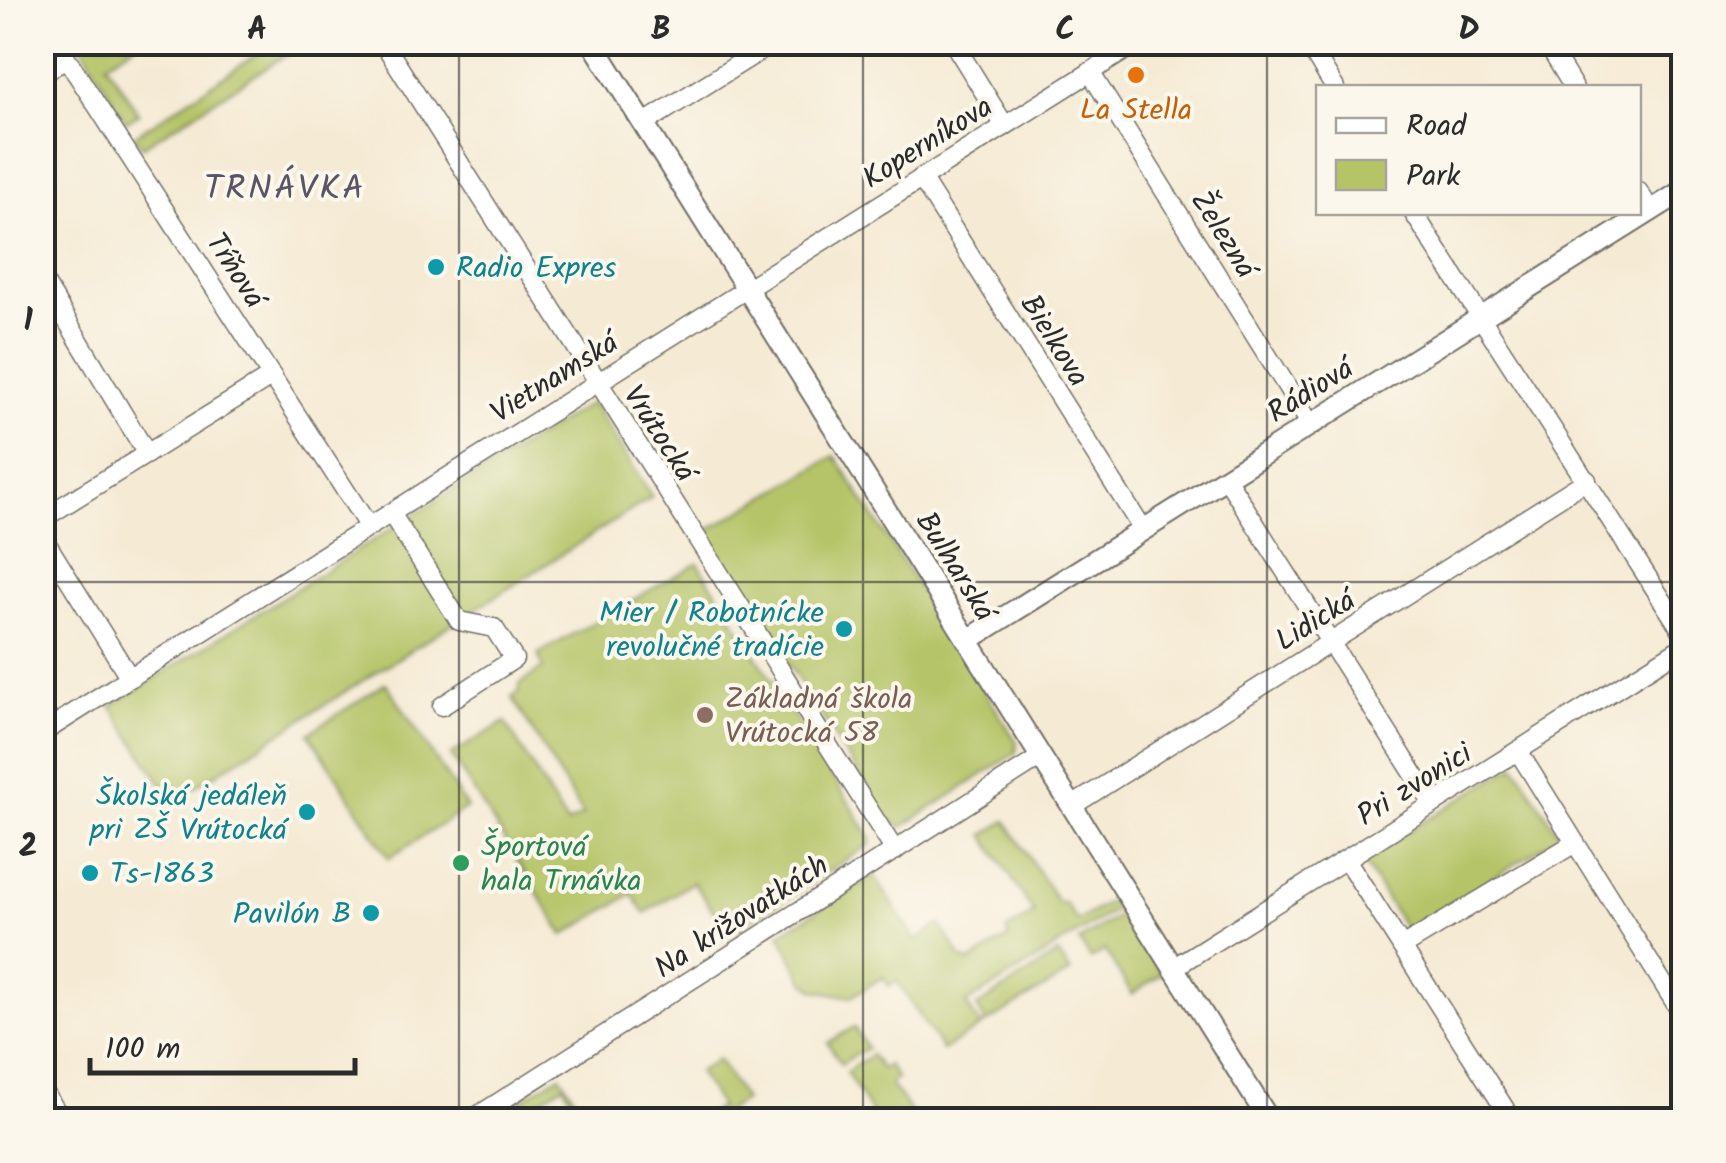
<svg xmlns="http://www.w3.org/2000/svg" width="1726" height="1163" viewBox="0 0 1726 1163" font-family="Kalam,sans-serif">
<rect width="100%" height="100%" fill="#fbf7ec"/>
<filter id="ink" filterUnits="userSpaceOnUse"><feTurbulence type="fractalNoise" baseFrequency=".01" numOctaves="2"/><feDisplacementMap in="SourceGraphic" scale="20" xChannelSelector="R" yChannelSelector="G"/><feConvolveMatrix kernelMatrix="1 2 1 2 8 2 1 2 1" color-interpolation-filters="sRGB"/></filter>
<filter id="wash" filterUnits="userSpaceOnUse"><feTurbulence type="fractalNoise" baseFrequency=".0048" numOctaves="4" result="noise"/><feDisplacementMap in="SourceGraphic" scale="40" xChannelSelector="R" yChannelSelector="G"/><feGaussianBlur stdDeviation="2.25" result="paint"/><feColorMatrix in="noise" values="0 0 0 0 0 0 0 0 0 0 0 0 0 0 0 0 0 1.4 0 .05"/><feComposite in="paint" operator="in"/></filter>
<g filter="url(#wash)">
<rect width="100%" height="100%" fill="#f5ead4"/>
<g fill="#b5c467" stroke="#707849" stroke-width="2.5">
<path d="M275,42l29,1 -162,104 -8,-11z"/>
<path d="M80,43h57l-31,20 33,51 -13,8z"/>
<path d="M592,402l60,95 -479,304 -62,-95z"/>
<path d="M835,456l182,286 -1,11 -114,74 -17,-11 -180,-284z"/>
<path d="M698,563l172,273 1,8 -141,91 -37,-53 -48,31 -13,-19 -68,41 -113,-180 54,-33 62,102 16,-9 -71,-118 7,-4 1,-9 23,-16 -5,-14z"/>
<path d="M386,683l81,125 -78,50 -80,-125z"/>
<path d="M1515,765l45,71 -153,96 -45,-72z"/>
<path d="M1006,821l52,82h7l12,18 37,-22 5,8 -153,97 15,22 5,-4 -9,-15 81,-53 13,18 -129,78 -45,-69 -8,5 -6,-9 -32,20 -36,-7 -11,-9 -24,-47 94,-59 42,66 24,-17 22,35 8,3 39,-25 -3,-6 28,-18 -50,-78z"/>
<path d="M1124,912l38,62 -30,20 -27,-44 -14,9 -12,-18z"/>
<path d="M854,1027l13,21 -26,16 -13,-21z"/>
<path d="M871,1055l10,14 7,-4 9,14 -7,5 27,36h-41l-30,-48z"/>
<path d="M718,1059l26,41 -32,20h-13l21,-13 -22,-35z"/>
<path d="M560,1075l29,45h-5l-21,-35 -33,22 6,11 -19,-1v-14z"/>
</g>
</g>
<g filter="url(#ink)">
<g fill="none" stroke-linecap="round" stroke-linejoin="round">
<g stroke="#726e66" stroke-width="21">
<g id="minor">
<path d="M56,42l313,485"/>
<path d="M383,42l512,809"/>
<path d="M953,42l52,84"/>
<path d="M1307,42l28,46"/>
<path d="M1546,42l28,46"/>
<path d="M1090,72l221,353"/>
<path d="M42,76l23,-19"/>
<path d="M643,124l131,-82"/>
<path d="M921,178l222,352"/>
<path d="M1638,191l13,20"/>
<path d="M1413,212l271,422"/>
<path d="M42,279l105,175"/>
<path d="M1226,478l207,326"/>
<path d="M391,513l68,108 35,7 20,31 -72,47"/>
<path d="M42,519l230,-143"/>
<path d="M42,536l88,142"/>
<path d="M42,733l1096,-691"/>
<path d="M1518,751l166,266"/>
<path d="M1072,806l515,-326"/>
<path d="M1346,859l166,261"/>
<path d="M1402,947l173,-104"/>
<path d="M1173,968l511,-322"/>
<path d="M42,1089l20,31"/>
<path d="M471,1120l570,-363"/>
</g>
</g>
<g stroke="#726e66" stroke-width="24">
<g id="tertiary">
<path d="M592,42l677,1078"/>
<path d="M968,640l716,-450"/>
</g>
</g>
<use href="#minor" stroke="#fff" stroke-width="18"/>
<use href="#tertiary" stroke="#fff" stroke-width="20"/>
</g>
</g>
<path fill="none" stroke="#2b2b2b" stroke-width="2.5" stroke-opacity="0.55" d="M459,42v1078M863,42v1078M1267,42v1078M42,582h1642"/>
<circle fill="#e8710a" stroke="#fbf7ec" stroke-width="4" cx="1136" cy="75" r="10"/>
<g fill="#0f9aa8" stroke="#fbf7ec" stroke-width="4">
<circle cx="436" cy="267" r="10"/>
<circle cx="844" cy="629" r="10"/>
<circle cx="307" cy="812" r="10"/>
<circle cx="90" cy="873" r="10"/>
<circle cx="371" cy="913" r="10"/>
</g>
<circle fill="#8d6e63" stroke="#fbf7ec" stroke-width="4" cx="705" cy="715" r="10"/>
<circle fill="#2e9e5b" stroke="#fbf7ec" stroke-width="4" cx="461" cy="863" r="10"/>
<g text-anchor="middle" stroke-width="8" stroke-linejoin="round" paint-order="stroke">
<g font-size="30" fill="#c56008" stroke="#fbf7ec">
<text x="1136" y="119">La Stella</text>
</g>
<g font-size="30" fill="#2b2b2b" stroke="#fbf7ec">
<text transform="translate(927 142) rotate(-32)" y="10">Koperníkova</text>
<text transform="translate(1224 234) rotate(58)" y="10">Železná</text>
<text transform="translate(236 270) rotate(57)" y="10">Tŕňová</text>
<text transform="translate(1055 340) rotate(58)" y="10">Bielkova</text>
<text transform="translate(554 377) rotate(-32)" y="10">Vietnamská</text>
<text transform="translate(1310 390) rotate(-32)" y="10">Rádiová</text>
<text transform="translate(660 433) rotate(57)" y="10">Vrútocká</text>
<text transform="translate(956 566) rotate(58)" y="10">Bulharská</text>
<text transform="translate(1315 620) rotate(-32)" y="10">Lidická</text>
<text transform="translate(1414 784) rotate(-32)" y="10">Pri zvonici</text>
<text transform="translate(741 916) rotate(-33)" y="10">Na križovatkách</text>
</g>
<g font-size="30" fill="#0d838f" stroke="#fbf7ec" text-anchor="end">
<text x="456" y="277" text-anchor="start">Radio Expres</text>
<text x="824" y="622">Mier / Robotnícke<tspan x="824" dy="34">revolučné tradície</tspan></text>
<text x="287" y="805">Školská jedáleň<tspan x="287" dy="34">pri ZŠ Vrútocká</tspan></text>
<text x="110" y="883" text-anchor="start">Ts-1863</text>
<text x="351" y="923">Pavilón B</text>
</g>
<g font-size="30" fill="#785e54" stroke="#fbf7ec" text-anchor="start">
<text x="725" y="708">Základná škola<tspan x="725" dy="34">Vrútocká 58</tspan></text>
</g>
<g font-size="30" fill="#27864d" stroke="#fbf7ec" text-anchor="start">
<text x="481" y="856">Športová<tspan x="481" dy="34">hala Trnávka</tspan></text>
</g>
<g font-size="35" letter-spacing="2.5" fill="#5a5465" stroke="#fbf7ec">
<text x="285" y="199">TRNÁVKA</text>
</g>
</g>
<rect width="1726" height="1163" fill="none" stroke="#fbf7ec" stroke-width="110"/>
<rect x="1316" y="85" width="325" height="130" fill="#fbf7ec" stroke="#a8a59f" stroke-width="2.5"/>
<rect x="1336" y="118" width="50" height="15" fill="#ffffff" stroke="#a8a59f" stroke-width="2.5"/>
<text x="1406" y="135" font-size="30" fill="#2b2b2b">Road</text>
<rect x="1336" y="160" width="50" height="30" fill="#b5c467" stroke="#a8a59f" stroke-width="2.5"/>
<text x="1406" y="185" font-size="30" fill="#2b2b2b">Park</text>
<path d="M90 1058v15h265v-15" fill="none" stroke="#2b2b2b" stroke-width="5"/>
<text x="105" y="1058" font-size="30" fill="#2b2b2b" stroke="#fbf7ec" stroke-width="8" paint-order="stroke">100 m</text>
<rect x="55" y="55" width="1616" height="1053" fill="none" stroke="#2b2b2b" stroke-width="4"/>
<g font-size="32" text-anchor="middle" font-weight="bold" fill="#2b2b2b">
<text x="257" y="39">A</text>
<text x="661" y="39">B</text>
<text x="1065" y="39">C</text>
<text x="1469" y="39">D</text>
<text x="28" y="330">1</text>
<text x="28" y="856">2</text>
</g>
</svg>
